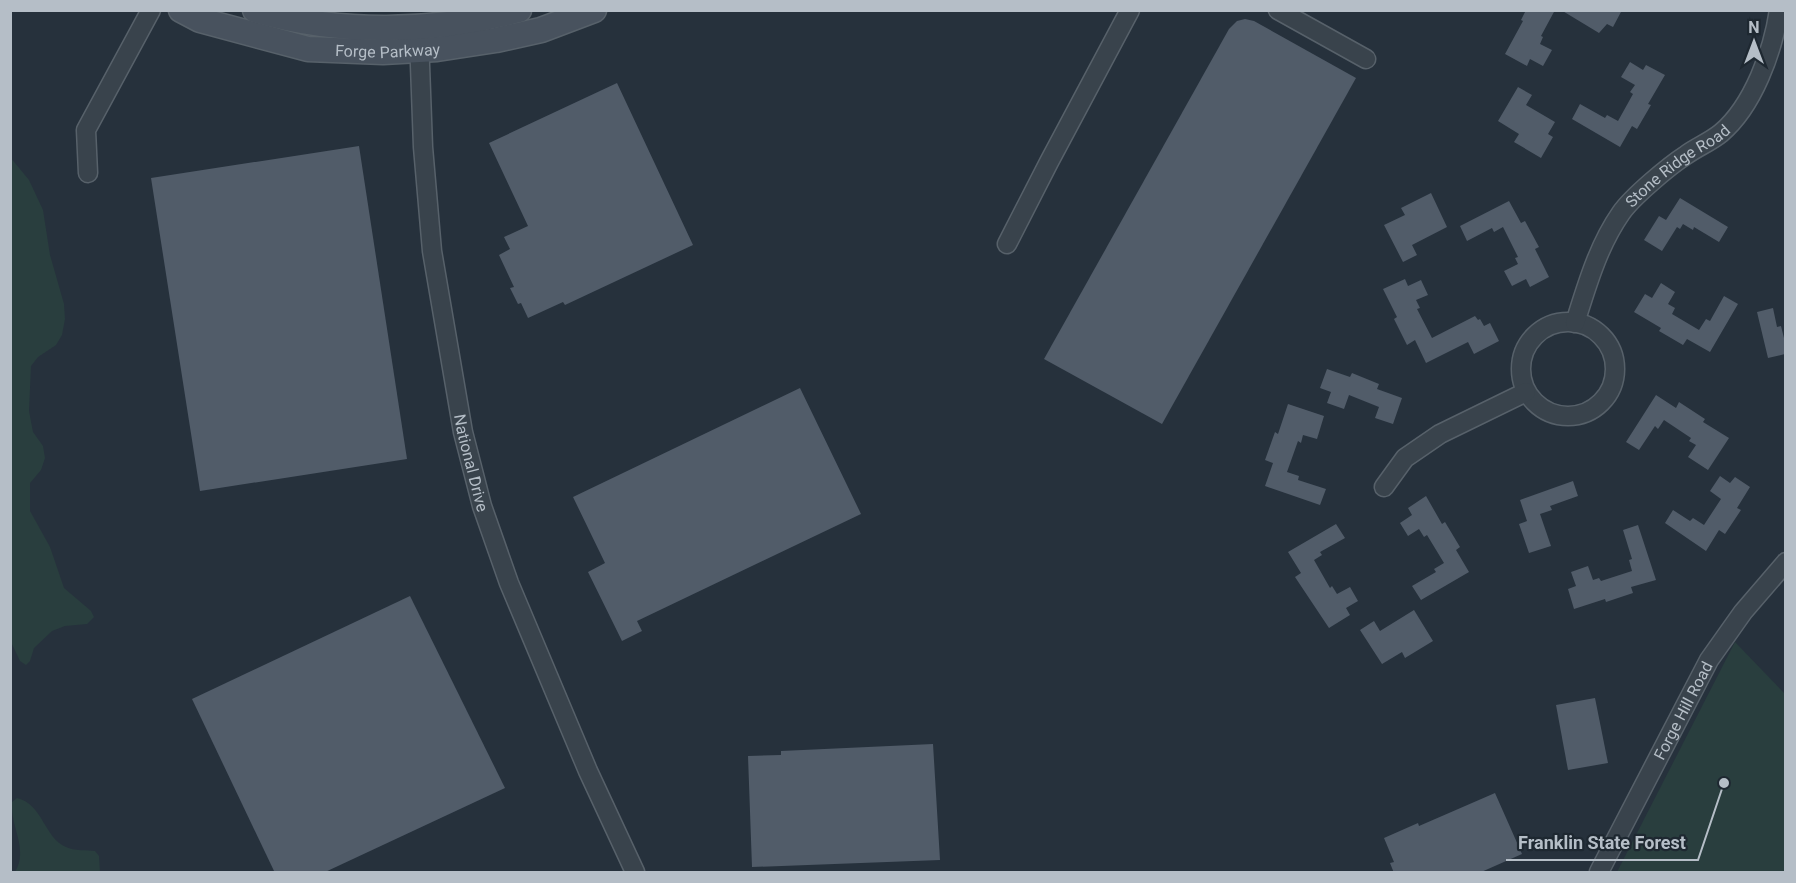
<svg xmlns="http://www.w3.org/2000/svg" width="1796" height="883" viewBox="0 0 1796 883" font-family="Roboto,sans-serif">
<rect width="100%" height="100%" fill="#26313c"/>
<g fill="#293e3e">
<path d="M10,157l19,23 14,30 7,45 14,49 1,15 -3,16 -6,10 -18,12 -7,9 -2,45 4,21 10,14 2,12 -4,12 -11,13v28l20,36 14,41 27,23 3,6 -7,7 -22,2 -13,5 -18,17 -4,13 -4,4 -6,-4 -10,-21z"/>
<path d="M1735,642l50,52v178h-168z"/>
<path d="M17,798c26,6 27,40 49,49 8,4 21,3 29,4l4,5 1,16h-85c14,-23 -5,-45 -3,-70z"/>
</g>
<g fill="#515c69">
<path d="M1526,10h29l-14,26 2,1 -3,7 12,6 -9,16 -13,-7 -3,7 -22,-12 18,-33 -2,-1z"/>
<path d="M1561,10h61l-9,17 -6,-3 -8,9z"/>
<path d="M1245,19l9,2 102,57 -194,346 -118,-65 185,-330 8,-8z"/>
<path d="M1630,62l13,8 3,-5 19,10 -17,29 3,1 -14,24 -5,-3 -12,21 -48,-28 8,-15 25,14 2,-3 11,6 15,-27 -3,-2 5,-7 -14,-8z"/>
<path d="M617,83l76,162 -128,60 -2,-3 -35,16 -7,-15 -3,1 -8,-16 4,-1 -15,-32 11,-6 -6,-12 24,-11 -39,-83z"/>
<path d="M1518,87l14,8 -6,10 29,17 -7,12 5,3 -12,21 -27,-16 5,-8 -21,-13z"/>
<path d="M359,146l48,313 -207,32 -49,-313z"/>
<path d="M1431,193l16,34 -35,18 5,10 -14,7 -19,-37 21,-10 -4,-7z"/>
<path d="M1680,198l48,29 -9,15 -25,-15 -1,3 -10,-6 -3,5 -3,-2 -15,24 -18,-11 15,-24 7,4z"/>
<path d="M1509,201l12,22 4,-2 14,26 -4,2 14,28 -19,10 -4,-8 -14,7 -8,-15 14,-7 -3,-6 3,-1 -15,-30 -9,5 -2,-4 -25,13 -7,-15z"/>
<path d="M1405,279l3,7 13,-6 7,15 -12,5 4,8 -3,1 15,29 43,-22 3,4 2,-1 4,7 6,-3 9,18 -25,13 -6,-12 -42,21 -11,-23 -8,5 -13,-26 3,-2 -14,-28z"/>
<path d="M1661,283l14,9 -7,12 7,4 -3,6 27,16 7,-11 4,2 14,-25 14,8 -28,48 -23,-13 -4,6 -24,-14 2,-3 -27,-16 11,-18 7,4z"/>
<path d="M1773,308l4,19 4,-1 3,12 1,-1v17l-17,4 -11,-46z"/>
<path d="M1327,369l23,8 2,-4 27,11 -2,5 25,9 -9,26 -18,-6 4,-11 -30,-12 -5,14 -17,-6 4,-11 -11,-4z"/>
<path d="M800,388l61,126 -224,107 5,10 -20,10 -34,-69 17,-9 -32,-66z"/>
<path d="M1656,395l20,13 3,-6 26,17 -2,3 26,16 -21,32 -20,-13 8,-12 -7,-4 2,-3 -27,-18 -6,9 -3,-3 -16,24 -13,-8z"/>
<path d="M1288,404l36,12 -7,23 -14,-4 -2,8 -3,-2 -11,31 12,4 -1,4 28,9 -6,16 -55,-19 8,-23 -8,-3 10,-28 3,2z"/>
<path d="M1720,476l10,7 5,-6 15,10 -13,21 4,2 -16,24 -6,-4 -13,21 -41,-28 8,-13 17,11 3,-3 11,7 17,-26 -11,-8z"/>
<path d="M1573,481l5,15 -28,10 2,4 -12,4 11,32 -22,7 -10,-29 8,-3 -7,-21z"/>
<path d="M1426,496l16,28 3,-2 15,25 -4,3 13,22 -48,28 -9,-14 24,-14 -2,-3 10,-6 -17,-28 -3,2 -5,-8 -11,7 -8,-13 12,-8 -4,-7z"/>
<path d="M1336,524l9,14 -25,14 2,3 -8,5 16,28 2,-2 5,8 13,-7 8,14 -12,7 4,7 -21,13 -34,-51 6,-4 -13,-21z"/>
<path d="M1638,525l18,55 -25,7 2,6 -27,9 -1,-3 -31,10 -6,-20 8,-3 -5,-14 17,-6 5,14 6,-2 2,3 31,-10 -3,-11 3,-1 -9,-29z"/>
<path d="M410,596l95,192 -182,85h-48l-83,-174z"/>
<path d="M1414,610l19,31 -28,17 -3,-6 -20,12 -22,-34 14,-9 6,10z"/>
<path d="M1595,698l13,65 -40,7 -12,-65z"/>
<path d="M933,744l7,116 -188,7 -4,-111 33,-1v-4z"/>
<path d="M1495,793l27,61 -43,19h-85l-4,-10 4,-1 -10,-24 34,-15 1,3z"/>
</g>
<g fill="none" stroke-linecap="round" stroke-linejoin="round">
<g stroke="#57616a" stroke-width="21">
<g id="street">
<path d="M1278,10l88,49"/>
<path id="s1" d="M419,38l4,109 9,104 31,181 19,74 27,77 79,188 47,101"/>
<path d="M88,173l-2,-43 65,-120"/>
<path d="M1007,244l42,-82 81,-152"/>
<circle cx="1568" cy="369" r="47"/>
<path id="s2" d="M1575,323c12,-38 23,-77 46,-110 11,-16 48,-47 65,-58 11,-8 24,-13 35,-22 32,-27 52,-82 58,-123"/>
<path d="M1384,487l21,-29 35,-24 86,-42"/>
<path id="s3" d="M1599,872l110,-212 34,-48 43,-50"/>
</g>
</g>
<g stroke="#57616a" stroke-width="27">
<g id="secondary">
<path id="s4" d="M181,10l19,10 108,29 75,3 54,-3 59,-9 45,-10 53,-20"/>
<path d="M255,10c85,25 178,23 264,0"/>
</g>
</g>
<use href="#street" stroke="#39434c" stroke-width="18"/>
<use href="#secondary" stroke="#48525e" stroke-width="24"/>
</g>
<g text-anchor="middle" stroke-width="4.5" stroke-linejoin="round" paint-order="stroke">
<g font-size="16" fill="#b5bec7" stroke="#1e2831">
<text dy="6" stroke="none"><textPath href="#s4" startOffset="213">Forge Parkway</textPath></text>
<text dy="6" stroke="none"><textPath href="#s2" startOffset="194">Stone Ridge Road</textPath></text>
<text dy="6" stroke="none"><textPath href="#s1" startOffset="429">National Drive</textPath></text>
<text dy="6" stroke="none"><textPath href="#s3" startOffset="182">Forge Hill Road</textPath></text>
</g>
</g>
<path fill="none" stroke="#b5bec7" stroke-width="2" d="M1724 783L1698 860H1506"/>
<circle fill="#b5bec7" stroke="#1e2831" stroke-width="2" cx="1724" cy="783" r="6"/>
<g font-size="18" text-anchor="middle" font-weight="bold" fill="#b5bec7" stroke="#1e2831" stroke-width="4.5" stroke-linejoin="round" paint-order="stroke">
<text x="1602" y="849">Franklin State Forest</text>
</g>
<rect width="1796" height="883" fill="none" stroke="#b5bec7" stroke-width="24"/>
<g transform="translate(1754 42)" stroke="#1e2831" stroke-width="4.5" paint-order="stroke">
<path d="M0-4.5L10 22L0 15L-10 22Z" fill="#b5bec7"/>
<text y="-9" font-size="16" font-weight="bold" text-anchor="middle" fill="#b5bec7">N</text>
</g>
</svg>
